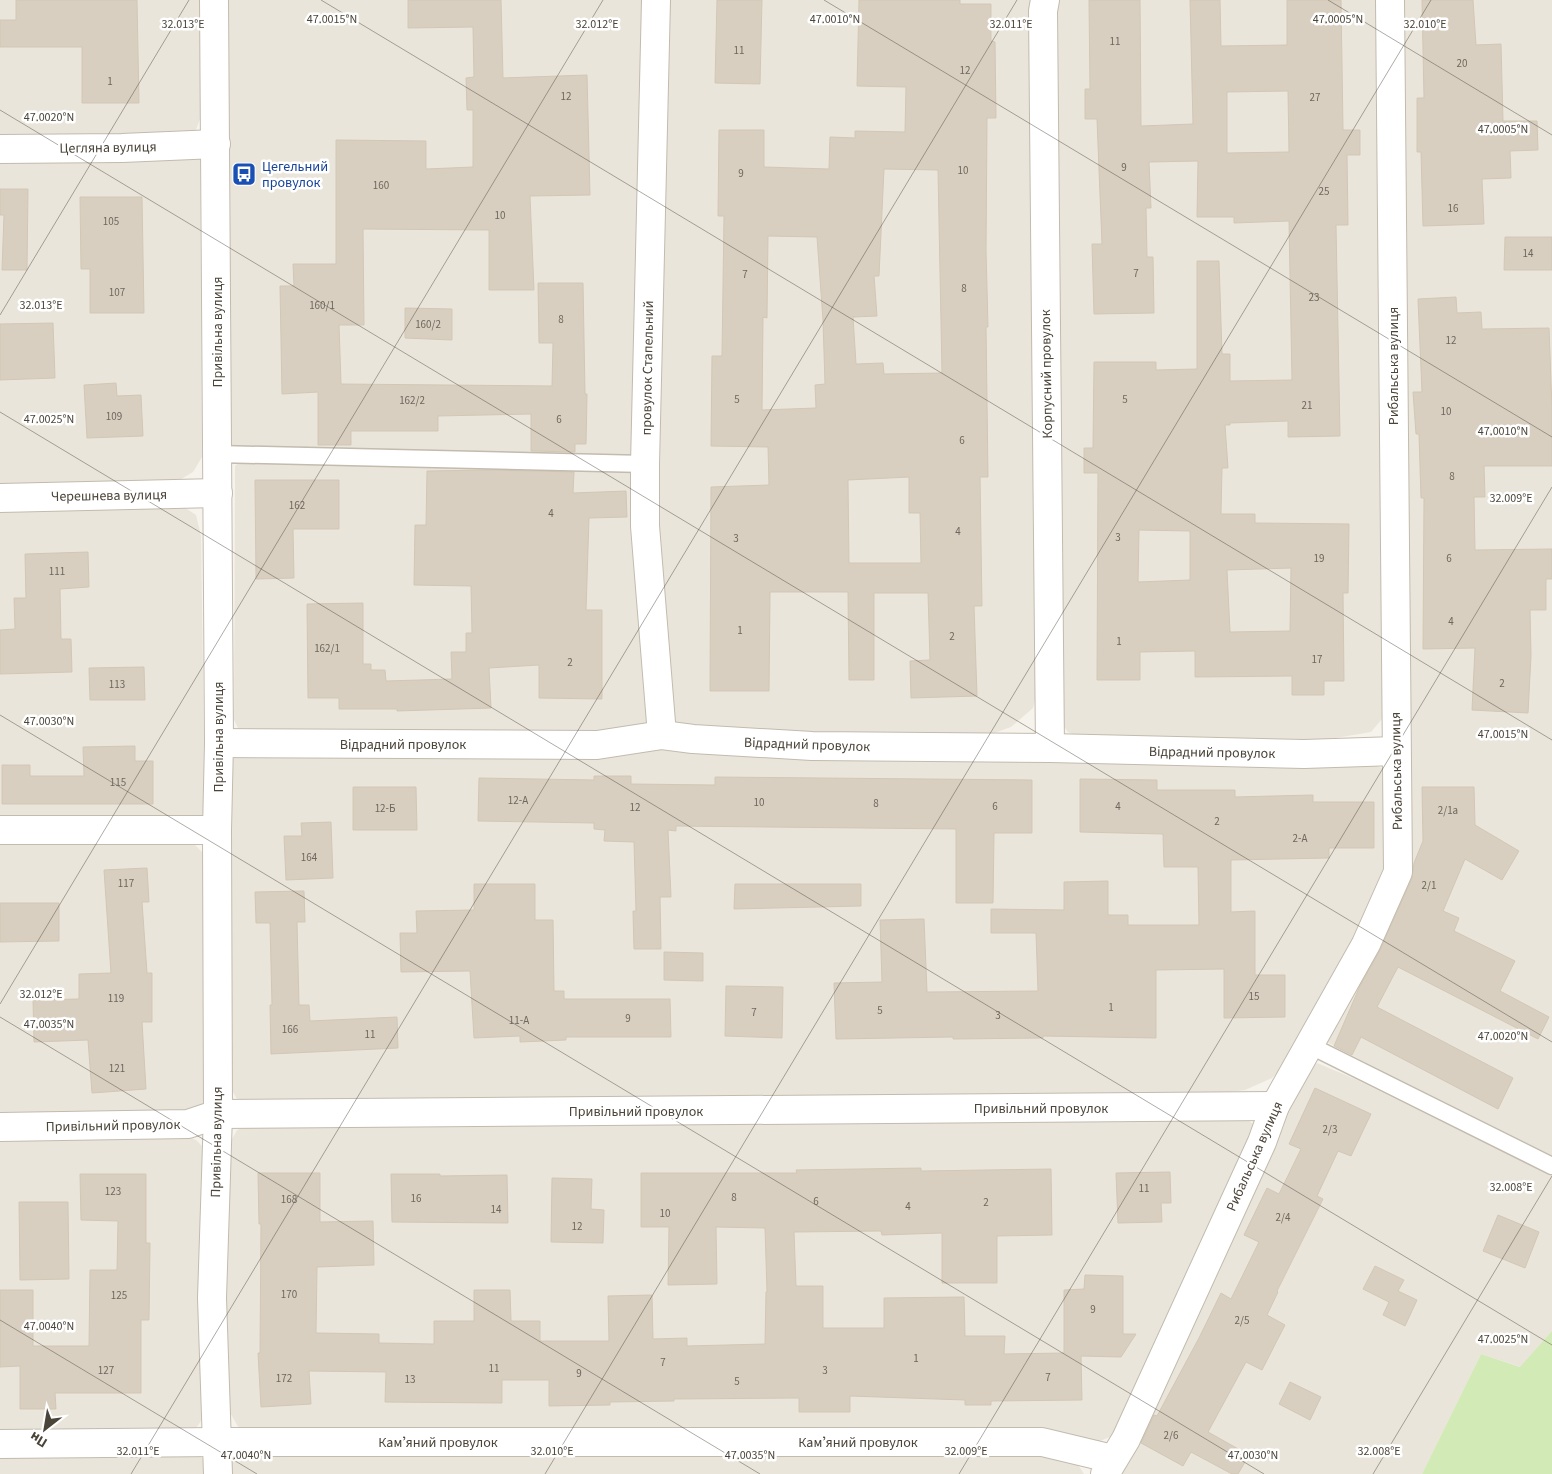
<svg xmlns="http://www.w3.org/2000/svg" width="1552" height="1474" viewBox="0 0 1552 1474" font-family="'Source Sans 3',sans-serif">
<rect width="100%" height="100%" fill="#f6f3ec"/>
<g fill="#eae5da">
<path d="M0,0h200l2,114 -7,18 -18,7 -177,-2z"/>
<path d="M227,0h420l-10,442 -7,13 -13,4 -386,-12z"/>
<path d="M663,0h374l5,671 -9,37 -22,19 -25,9 -177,2 -137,-12 -21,-202z"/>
<path d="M1052,0h330l5,708 -5,11 -11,13 -65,11 -215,-1 -23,-10 -13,-17z"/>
<path d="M1397,0h155v1162l-227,-121 77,-168z"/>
<path d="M200,158l2,299 -9,15 -17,10 -176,5v-327z"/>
<path d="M244,458l390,12 15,252 -11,8 -16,5 -382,-3 -6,-12 1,-254z"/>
<path d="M181,505l15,10 5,21 4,274 -3,7 -202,4v-314z"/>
<path d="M663,741l710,24 12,4 9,103 -89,172 -33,34 -27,12 -58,7 -937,7 -13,-5 -7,-12v-332z"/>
<path d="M0,842h192l12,12 2,245 -7,11 -199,10z"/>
<path d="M1317,1063l38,16 197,97v155l-31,36 -40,-13 -59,120h-306l185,-397z"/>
<path d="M1245,1118l8,6 -2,13 -132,296 -21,9 -858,-12 -12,-21 -8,-112 11,-156 6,-11 14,-5z"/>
<path d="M184,1135l12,5 7,7 1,269 -7,11 -13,5 -184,2v-297z"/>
<path d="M0,1453l199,2 9,9v10h-208z"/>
<path d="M1044,1453l29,4 11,17h-855l-1,-12 5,-7z"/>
</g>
<path fill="#d2eab5" d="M1552,1331v143h-130l59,-120 39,13z"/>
<g fill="#d8cfc1" stroke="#d3c7b4" fill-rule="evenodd">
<path d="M16,0h121l2,103h-57v-56h-82v-27h16z"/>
<path d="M408,0h93l2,78 84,-3 3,120 -60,1 4,94h-45v-60l-126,-1 1,96h-25l2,59 211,2 1,-43h-14l-1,-60h45l2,111h2l-1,50h-11v8l-44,-1v-37l-93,2v15h-87v14h-33v-53l-36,2 -2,-108h14l-1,-22h43v-124l90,1v28l47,-2v-57h-6l-1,-32 8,-1 -1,-50 -65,1z"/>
<path d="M717,0h45l-2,84 -45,-1z"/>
<path d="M859,0h101v4h31v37l4,1 1,76h-9l-1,132 2,77h-2l2,150h-8l2,129h-8l3,90 -66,2 -1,-37 20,-1 -2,-67h-54v87h-25l-1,-88h-78l-1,99h-59l1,-204 58,-2 -1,-38 -57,-1 1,-90h10l2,-140h-6l1,-86h45v37l65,2 1,-32 25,1v-7l50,1 1,-45 -49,-1zM884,169l54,1 4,203 -58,1 -1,-11 -27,1 -3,-47 24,-1 -3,-40h5zM768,236l49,1 6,83 2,64 -10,1 1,23 -54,2 1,-93 4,1zM909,477v36h11l1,50h-72l-1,-83z"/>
<path d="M1089,0h51l1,126 52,-2 -3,-124h30l1,46 66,-1v-45h54l2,130h17v25h-13l1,70h-12l4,211 -52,1v-16l-58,2v2h-5l3,43h-6l-1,46h34v9l94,1 -1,69h-5l1,88h-20v14h-32v-19l-97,1v-26l-55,1v28h-43l1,-207h-14v-25h9l1,-86h62v8l41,-1v-108h22l3,93h8v27l62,-1 -3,-159 -55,2v-6h-37l1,-56 -49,1 2,46h-5l1,49h6l1,56 -60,1 -2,-70h10l-5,-125h-12v-30h5zM1288,91l1,61 -62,1v-61zM1139,530l51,1v49l-52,2zM1291,568l-1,63 -60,1 -3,-62z"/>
<path d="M1422,0h51l3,45 25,-1 2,77h34l1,29 -28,1 1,27 -29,1 2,45 -61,2 -2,-74h-4v-54h7z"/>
<path d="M0,189h28l-1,81h-25l2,-55h-4z"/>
<path d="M80,197h62l2,116h-54v-44h-9z"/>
<path d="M1505,237h47v33h-48z"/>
<path d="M1456,297l1,16 24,-1 1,17 67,-1 3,81v57h-68l1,31h-11l1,53 77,-1v30h-6v31h-16l1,46 -3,57 -56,-3 3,-62 -52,1 1,-151h-3l-2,-64h-3l-3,-42h9l-4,-93z"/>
<path d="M405,308l47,1v31l-47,-2z"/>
<path d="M53,323l2,55 -55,2v-56z"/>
<path d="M116,383l1,13 24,-1 2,41 -56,2 -3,-53z"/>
<path d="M488,470l86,2 -1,21 53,-2 1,26 -38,1 -3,92h16v89l-63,-1v-33l-50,3 2,40 -94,3v-2h-58v-11h-31l-1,-94 56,-1v61h8v6h14l1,11 66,-2 -1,-27h15v-19h6l-1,-47 -57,-1 1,-60h11l1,-54z"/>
<path d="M255,480h84v49h-46l1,49 -38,1z"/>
<path d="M88,552l1,35 -29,2 1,50h10l1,33 -72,2v-44l15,-1 -1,-31h12l-1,-44z"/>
<path d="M144,667l1,33h-55l-1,-32z"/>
<path d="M135,746v15h18v43h-151v-39h28v11h54l-1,-29z"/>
<path d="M594,776h37v8l84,1v-8l317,3v53h-38l-1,70h-37v-74l-280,-3v5l-8,-1 3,67h-11l1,52h-27l-1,-38h3l-2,-69 -30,-1 1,-11 -11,-1v-6l-116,-2 1,-43 115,2z"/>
<path d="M1080,779l77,1v10h78v7l78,-2v7h61v46h-45v10l-98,2v52l24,-1v64h30v42l-61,1v-49l-68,1v68l-113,-2v2l-90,1v-2l-117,2 -2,-56 48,-1 -2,-62 44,-1 3,73 111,-1 -2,-58h-45v-24l73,1v-28l44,-1v34h20v10h71l-1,-58h-34l-1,-33 -83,-2z"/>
<path d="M353,787h63l1,43h-64z"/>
<path d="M1422,787h52l1,38 44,26 -17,29 -37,-21 -22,52 16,7 -5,13 61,30 -15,30 49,26 -11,22 -140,-72 -21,40 136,71 -15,31 -137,-72 -9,18 -18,-9 26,-60 20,-36 32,-72 2,-15 9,-22z"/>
<path d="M331,822l2,56 -47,2 -2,-44h18l-1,-13z"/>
<path d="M147,868l2,34h-7l5,71h5v49h-10l4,67 -54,4 -4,-53 -54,2 -1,-42 46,-1v-25l32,-1 -7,-103z"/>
<path d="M474,884h61v36h18l1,71h10v8h106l1,38h-105v3l-46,2v-6l-46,2 -4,-67 -69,1 -1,-39h17l-1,-22 58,-1z"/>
<path d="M735,884h126v22l-127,3z"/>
<path d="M304,891l1,31h-8l2,83h10l1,16 87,-4 1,31 -127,6 -1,-49h2l-2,-82h-14l-1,-31z"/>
<path d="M0,903h59v38l-59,1z"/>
<path d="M664,952l39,1v28l-39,-1z"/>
<path d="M726,986l57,1 -1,51 -57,-2z"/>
<path d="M1315,1088l56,26 -20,42 -13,-5 -21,45 6,3 -46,92 1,1 -11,23 18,10 -23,45 -16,-8 -38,70 41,23 -11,19h-6l-41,-22 -8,14 -42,-23 13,-28 3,1 42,-78 22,-45 10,6 28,-57 -15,-7 23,-47 12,6 22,-45 -12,-5z"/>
<path d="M921,1168v3l130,-2 1,66 -55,1v47h-55v-50l-60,2 -1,-4 -87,1 2,54h27v42h61v-30l80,-1 1,39h40l-1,18 60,-1v-63l20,-1 1,-14 38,1v58h13l-15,23 -40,-1 1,44 -91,1v4h-26v-5l-115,-4v16h-51v-14l-125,1v2l-64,1v3l-61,1v-26h-47v23l-117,-1 1,-30 -77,-1 2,33 -50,3 -3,-54h2l1,-129h-2l-1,-51h62v49l53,-1 1,44 -57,2 -1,66 63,1v9l55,1v-23h40v-31h36l1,31h29v20h69l-1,-45 44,-1 1,44 34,-1v8l78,-2 1,-52h1l-2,-64 -49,-1 1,57 -49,1 1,-58h-28v-54h156l-1,-3z"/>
<path d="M1170,1172l1,31h-10l1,19 -44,1 -2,-50z"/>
<path d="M80,1174h66v69h4l-1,77h-8v73h-86l1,16h-36v-43l-20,1v-77h33v56h56l1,-76h27l1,-49 -37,-1z"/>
<path d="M391,1174h49v2l67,-1 1,48 -116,-1z"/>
<path d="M552,1178l40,1 -1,30 13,1 -1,33 -52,-1z"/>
<path d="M19,1202h49l1,77 -49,1z"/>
<path d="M1498,1215l41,17 -14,36 -42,-17z"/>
<path d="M1375,1266l29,14 -6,11 19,9 -12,26 -22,-11 6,-13 -26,-13z"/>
<path d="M1290,1382l31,15 -11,23 -31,-16z"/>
</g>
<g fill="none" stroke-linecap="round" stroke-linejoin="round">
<g stroke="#c2bbae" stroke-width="19">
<g id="service">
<path d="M217,454l428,10"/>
<path d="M1309,1045l243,121"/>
</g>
</g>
<g stroke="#c2bbae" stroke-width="30">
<g id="minor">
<path d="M656,0l-11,464v62l17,209"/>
<path d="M1045,0l-2,11 7,737"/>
<path d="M0,149l122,-1 94,-4"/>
<path d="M0,498l218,-5"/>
<path d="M219,743l378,2 65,-10 31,4 119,7 238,2 254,6 92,-3"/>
<path d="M0,830h217"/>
<path d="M0,1127l188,-3 30,-10 1057,-8"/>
<path d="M0,1444l217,-2h825l71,17"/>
<path d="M1105,1474l21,-35 136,-297 13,-36 91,-162 32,-72 -8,-872"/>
</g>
</g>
<g stroke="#c2bbae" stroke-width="30">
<path id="tertiary" d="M214,0l5,743 -2,87 1,284 -6,184 6,176"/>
</g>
<use href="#service" stroke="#fff" stroke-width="16"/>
<use href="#minor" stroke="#fff" stroke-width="28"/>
<use href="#tertiary" stroke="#fff" stroke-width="28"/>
</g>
<path fill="none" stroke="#4b4439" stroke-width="1" stroke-opacity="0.45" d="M321,0l1231,740M824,0l728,437M1328,0l224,135M0,110l1552,932M0,315l189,-315M0,412l1552,933M0,715l1264,759M0,1004l603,-1004M0,1017l760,457M0,1320l257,154M131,1474l886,-1474M545,1474l886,-1474M959,1474l593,-987M1373,1474l179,-298"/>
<defs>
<g id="bus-square" transform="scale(1.25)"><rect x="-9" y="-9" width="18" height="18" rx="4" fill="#1a4fb4" stroke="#fff"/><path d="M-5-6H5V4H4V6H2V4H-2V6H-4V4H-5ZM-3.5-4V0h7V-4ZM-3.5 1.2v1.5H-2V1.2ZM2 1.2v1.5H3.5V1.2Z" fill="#fff"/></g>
</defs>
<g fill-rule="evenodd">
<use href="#bus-square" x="244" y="174"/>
</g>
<g text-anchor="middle" stroke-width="5" stroke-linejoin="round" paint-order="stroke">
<g font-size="11" fill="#6e675b">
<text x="1115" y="45">11</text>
<text x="739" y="54">11</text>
<text x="1462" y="67">20</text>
<text x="965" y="74">12</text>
<text x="110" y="85">1</text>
<text x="566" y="100">12</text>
<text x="1315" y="101">27</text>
<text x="1124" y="171">9</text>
<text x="963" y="174">10</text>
<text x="741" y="177">9</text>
<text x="381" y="189">160</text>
<text x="1324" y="195">25</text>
<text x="1453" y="212">16</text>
<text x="500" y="219">10</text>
<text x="111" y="225">105</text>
<text x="1528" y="257">14</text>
<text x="1136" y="277">7</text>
<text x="745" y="278">7</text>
<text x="964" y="292">8</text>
<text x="117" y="296">107</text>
<text x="1314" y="301">23</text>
<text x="322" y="309">160/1</text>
<text x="561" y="323">8</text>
<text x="428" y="328">160/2</text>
<text x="1451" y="344">12</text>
<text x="737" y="403">5</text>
<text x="1125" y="403">5</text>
<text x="412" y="404">162/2</text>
<text x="1307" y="409">21</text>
<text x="1446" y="415">10</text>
<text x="114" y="420">109</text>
<text x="559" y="423">6</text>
<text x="962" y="444">6</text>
<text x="1452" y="480">8</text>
<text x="297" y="509">162</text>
<text x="551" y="517">4</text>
<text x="958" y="535">4</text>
<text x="1118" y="541">3</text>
<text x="736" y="542">3</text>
<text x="1319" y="562">19</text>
<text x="1449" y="562">6</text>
<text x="57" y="575">111</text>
<text x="1451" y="625">4</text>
<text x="740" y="634">1</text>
<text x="952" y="640">2</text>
<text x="1119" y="645">1</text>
<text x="327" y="652">162/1</text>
<text x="1317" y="663">17</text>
<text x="570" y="666">2</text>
<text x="1502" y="687">2</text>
<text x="117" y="688">113</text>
<text x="118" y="786">115</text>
<text x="518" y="804">12-А</text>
<text x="759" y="806">10</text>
<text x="876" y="807">8</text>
<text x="995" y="810">6</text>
<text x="1118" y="810">4</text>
<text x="635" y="811">12</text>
<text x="385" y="812">12-Б</text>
<text x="1448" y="814">2/1а</text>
<text x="1217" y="825">2</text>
<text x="1300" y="842">2-А</text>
<text x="309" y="861">164</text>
<text x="126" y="887">117</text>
<text x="1429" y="889">2/1</text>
<text x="1254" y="1000">15</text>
<text x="116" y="1002">119</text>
<text x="1111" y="1011">1</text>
<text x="880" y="1014">5</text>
<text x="754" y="1016">7</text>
<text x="998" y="1019">3</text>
<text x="628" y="1022">9</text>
<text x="519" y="1024">11-А</text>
<text x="290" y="1033">166</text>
<text x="370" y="1038">11</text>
<text x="117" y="1072">121</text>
<text x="1330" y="1133">2/3</text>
<text x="1144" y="1192">11</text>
<text x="113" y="1195">123</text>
<text x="734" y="1201">8</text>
<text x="416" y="1202">16</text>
<text x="289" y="1203">168</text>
<text x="816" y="1205">6</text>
<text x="986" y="1206">2</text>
<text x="908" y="1210">4</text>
<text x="496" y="1213">14</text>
<text x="665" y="1217">10</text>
<text x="1283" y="1221">2/4</text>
<text x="577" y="1230">12</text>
<text x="289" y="1298">170</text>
<text x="119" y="1299">125</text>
<text x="1093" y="1313">9</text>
<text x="1242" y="1324">2/5</text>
<text x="916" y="1362">1</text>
<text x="663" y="1366">7</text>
<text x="494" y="1372">11</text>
<text x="106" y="1374">127</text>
<text x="825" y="1374">3</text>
<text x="579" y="1377">9</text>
<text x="1048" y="1381">7</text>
<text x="284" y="1382">172</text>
<text x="410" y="1383">13</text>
<text x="737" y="1385">5</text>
<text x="1171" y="1439">2/6</text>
</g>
<g font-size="14" fill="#4b4439" stroke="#fff">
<text transform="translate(108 147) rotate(-1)" y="5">Цегляна вулиця</text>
<text transform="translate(217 332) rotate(-90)" y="5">Привільна вулиця</text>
<text transform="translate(1393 366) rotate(-90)" y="5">Рибальська вулиця</text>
<text transform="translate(647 368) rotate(-89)" y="5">провулок Стапельний</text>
<text transform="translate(1046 374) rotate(-91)" y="5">Корпусний провулок</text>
<text transform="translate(109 495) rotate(-1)" y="5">Черешнева вулиця</text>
<text transform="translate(218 737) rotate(-90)" y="5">Привільна вулиця</text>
<text x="403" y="749">Відрадний провулок</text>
<text transform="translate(807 744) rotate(2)" y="5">Відрадний провулок</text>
<text transform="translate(1212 752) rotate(1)" y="5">Відрадний провулок</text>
<text transform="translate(1396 771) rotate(-91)" y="5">Рибальська вулиця</text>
<text x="1041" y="1113">Привільний провулок</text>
<text x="636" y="1116">Привільний провулок</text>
<text transform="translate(113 1125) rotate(-1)" y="5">Привільний провулок</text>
<text transform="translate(216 1142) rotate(-89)" y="5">Привільна вулиця</text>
<text transform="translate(1254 1156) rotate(-66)" y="5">Рибальська вулиця</text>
<text x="438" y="1447">Камʼяний провулок</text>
<text x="858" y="1447">Камʼяний провулок</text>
</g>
<g font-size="14" fill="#164399" stroke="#fff" text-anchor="start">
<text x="262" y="171">Цегельний<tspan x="262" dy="16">провулок</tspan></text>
</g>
</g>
<g font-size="12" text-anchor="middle" fill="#4b4439" stroke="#fff" stroke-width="5" stroke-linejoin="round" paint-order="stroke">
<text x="1338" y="23">47.0005°N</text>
<text x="332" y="23">47.0015°N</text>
<text x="835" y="23">47.0010°N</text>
<text x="183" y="28">32.013°E</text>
<text x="597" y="28">32.012°E</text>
<text x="1011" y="28">32.011°E</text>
<text x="1425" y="28">32.010°E</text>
<text x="49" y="121">47.0020°N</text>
<text x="1503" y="133">47.0005°N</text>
<text x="41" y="309">32.013°E</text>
<text x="49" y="423">47.0025°N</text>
<text x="1503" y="435">47.0010°N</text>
<text x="1511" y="502">32.009°E</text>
<text x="49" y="725">47.0030°N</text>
<text x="1503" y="738">47.0015°N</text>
<text x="41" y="998">32.012°E</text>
<text x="49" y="1028">47.0035°N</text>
<text x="1503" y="1040">47.0020°N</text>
<text x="1511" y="1191">32.008°E</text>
<text x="49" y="1330">47.0040°N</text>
<text x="1503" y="1343">47.0025°N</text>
<text x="138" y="1455">32.011°E</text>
<text x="552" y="1455">32.010°E</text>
<text x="966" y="1455">32.009°E</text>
<text x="1379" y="1455">32.008°E</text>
<text x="246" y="1459">47.0040°N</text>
<text x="750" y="1459">47.0035°N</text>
<text x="1253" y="1459">47.0030°N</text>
</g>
<g transform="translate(45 1429) rotate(211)" stroke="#ffffff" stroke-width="4" paint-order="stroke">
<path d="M0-4L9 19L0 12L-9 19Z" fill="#4b4439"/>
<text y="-8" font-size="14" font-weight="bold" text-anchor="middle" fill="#4b4439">Пн</text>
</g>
</svg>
